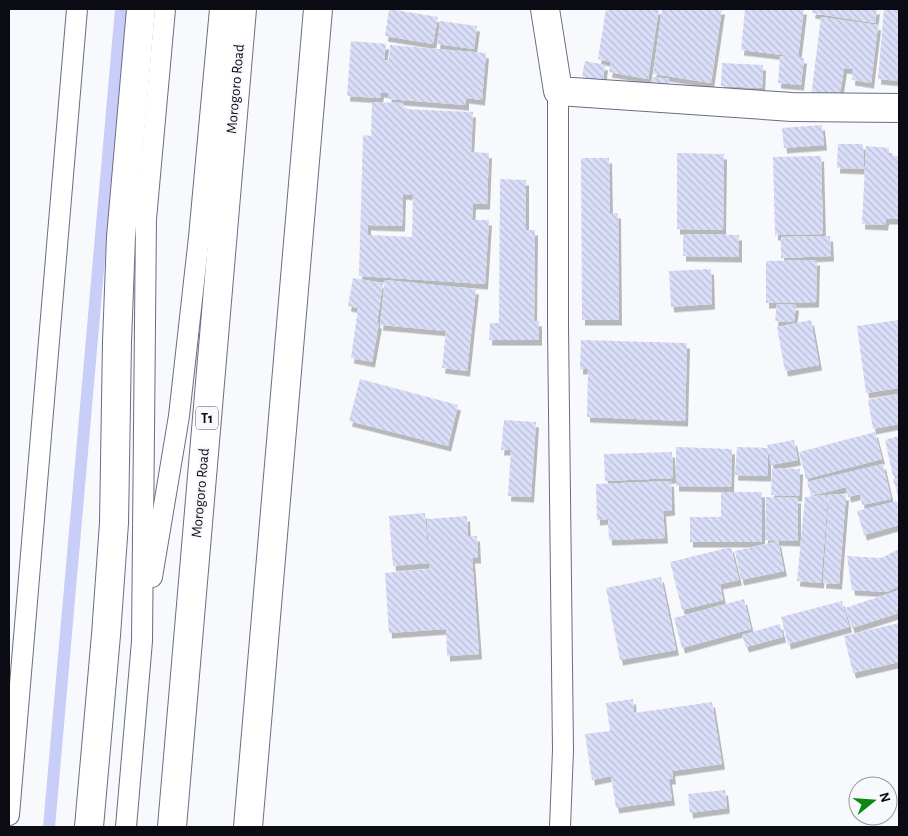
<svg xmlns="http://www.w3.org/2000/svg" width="908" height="836" viewBox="0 0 908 836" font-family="'Alegreya Sans',sans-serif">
<defs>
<pattern id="building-back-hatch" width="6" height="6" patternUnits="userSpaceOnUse" patternTransform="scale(1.25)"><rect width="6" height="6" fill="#dadef8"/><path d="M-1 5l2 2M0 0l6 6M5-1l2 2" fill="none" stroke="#babdd4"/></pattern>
<filter id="shadow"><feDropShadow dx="3" dy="5.5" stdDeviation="0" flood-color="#0004"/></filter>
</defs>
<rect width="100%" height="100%" fill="#f8f9fd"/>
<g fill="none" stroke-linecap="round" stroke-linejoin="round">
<path stroke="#c8cef8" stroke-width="12" d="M49,827l72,-818"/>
</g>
<g fill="url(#building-back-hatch)" fill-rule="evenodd" filter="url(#shadow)">
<path d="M389,9l49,8 -5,27 -48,-8z"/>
<path d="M606,9h53l-11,70 -39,-7 2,-10 -13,-3z"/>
<path d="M662,9h60l-11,74 -58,-9z"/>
<path d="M745,9h59l-6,48 -57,-7z"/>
<path d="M813,9h64l-2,14 -63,-10z"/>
<path d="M884,9h15v72l-21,-2z"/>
<path d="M821,17l57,8 -7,58 -19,-3 1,-11 -9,-1 -5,32 -28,-3z"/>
<path d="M440,21l37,5 -3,23 -37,-5z"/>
<path d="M351,41l35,3 -2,16h5l1,-15 96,8 -4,47 -16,-2v7l-78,-6 1,-6 -8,-1 -1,6 -33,-2z"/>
<path d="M780,56l24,2 -3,27 -23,-2z"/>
<path d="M585,61l20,4 -2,15 -21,-4z"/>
<path d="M722,63l41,2 -1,23 -41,-2z"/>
<path d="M653,77l16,2 -3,19 -17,-3z"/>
<path d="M372,102l32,1v6l69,3 -2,40 18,1 -2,51h-14l-1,16h17l-4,64 -126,-8 4,-141 8,1zM403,194l10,1 -1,42 -44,-2v-10l34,1z"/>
<path d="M822,125l2,20 -40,3 -2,-20z"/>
<path d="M838,144h25l1,25 -27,-1z"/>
<path d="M866,146l23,2v7l10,1v63h-13l-1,6 -23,-1z"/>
<path d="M677,153l47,1 -1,76 -46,-1z"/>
<path d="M821,156l2,78 -48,1 -2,-78z"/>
<path d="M581,158h28l1,55h8l1,107h-37z"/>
<path d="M500,179l26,1v50h9l-1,91h5v19h-50l1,-17h9z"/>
<path d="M683,234l56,1v22l-56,-1z"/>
<path d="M830,236l1,20 -50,2v-21z"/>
<path d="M817,260l-1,42 -50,1v-42z"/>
<path d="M711,269l1,35 -41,3 -2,-36z"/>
<path d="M353,278l30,5 -6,40h2l-7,39 -21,-4 7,-50 -10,-2z"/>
<path d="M385,280l91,9 -9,82 -25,-3 4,-37 -66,-6z"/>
<path d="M777,304l19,1 -2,17 -19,-1z"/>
<path d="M811,320l8,45 -34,6 -8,-44z"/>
<path d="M899,320v68l-33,5 -9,-67z"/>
<path d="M581,340l106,3 -2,78 -98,-4 1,-48h-8z"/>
<path d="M360,379l98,26 -10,41 -99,-25z"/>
<path d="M899,394v30l-26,5 -5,-29z"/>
<path d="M504,420l32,2 -5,75 -23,-1 3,-46h-10z"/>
<path d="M875,432l7,27 -76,20 -7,-27z"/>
<path d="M899,436v39l-6,1 -8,-36z"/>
<path d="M794,440l4,20 -27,5 -3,-15v26l-33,-1 2,-28 31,1 -1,-3z"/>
<path d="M676,447l56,2 -1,38 -55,-1z"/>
<path d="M672,452l1,26 -68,3 -1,-27z"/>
<path d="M883,464l8,35 -29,6 -2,-11 -12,3 -2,-10 -35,9 -4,-14z"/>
<path d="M772,468l28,1 -1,27 -28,-1z"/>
<path d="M899,477v22l-6,-20z"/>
<path d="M671,481l1,29 -9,1 2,27 -56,2 -1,-21 -11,1 -1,-36z"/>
<path d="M721,492h41v50h-72v-25h31z"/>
<path d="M829,494l17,1 -7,89 -16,-1z"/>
<path d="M828,495l-7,88 -24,-2 8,-84z"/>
<path d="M766,497l32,1v43l-33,-1z"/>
<path d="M897,501l2,9v15l-35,10 -7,-24z"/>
<path d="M425,513l4,50 -36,3 -4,-50z"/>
<path d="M467,516l1,20h9l1,22h-6l7,96 -32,2 -1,-27 -57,4 -4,-60 45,-4 -3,-50z"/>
<path d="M778,541l6,30 -43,9 -6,-29z"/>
<path d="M731,547l8,33 -19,4 3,16 -41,10 -12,-48z"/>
<path d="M899,549v37l-12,6 -35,-2 -5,-34 34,2z"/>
<path d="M661,577l15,73 -56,10 -14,-72z"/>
<path d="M899,590v23l-47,15 -7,-20z"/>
<path d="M744,599l7,30 -69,19 -8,-30z"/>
<path d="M842,601l7,26 -61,17 -7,-27z"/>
<path d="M899,623v39l-46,11 -9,-37z"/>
<path d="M780,624l3,13 -37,10 -4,-12z"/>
<path d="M633,699l1,14 78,-11 10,62 -50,7 1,8h-4l3,21 -56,8 -5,-32 -19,4 -7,-46 25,-3 -4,-28z"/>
<path d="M725,790l2,18 -37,5 -2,-19z"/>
</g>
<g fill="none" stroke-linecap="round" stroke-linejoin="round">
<g stroke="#6a6d82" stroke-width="22">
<g id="service">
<path d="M558,91v236l5,423 -3,77"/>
<path d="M152,577l27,-161 20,-179 21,-228"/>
<path d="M9,815l68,-806"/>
<path d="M126,827l16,-186 4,-422 19,-210"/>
</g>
</g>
<g stroke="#6a6d82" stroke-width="30">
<g id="minor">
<path d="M545,9l13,82 234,16 107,1"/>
<path d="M248,827l70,-818"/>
</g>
</g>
<g stroke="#6a6d82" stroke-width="30">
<g id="trunk">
<path d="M89,827l17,-192 8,-112 3,-181 4,-105 20,-228"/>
<path d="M172,827l70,-818"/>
</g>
</g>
<use href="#service" stroke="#fff" stroke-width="20"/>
<use href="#minor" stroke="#fff" stroke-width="28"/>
<use href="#trunk" stroke="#fff" stroke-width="28"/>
</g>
<g text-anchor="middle" stroke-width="4" stroke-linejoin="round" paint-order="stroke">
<rect fill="#f8f9fd" stroke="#515259" stroke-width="1" x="196" y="406.5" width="22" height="23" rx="4"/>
<g font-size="14" font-weight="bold" fill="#0a0b13">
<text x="207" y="423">T1</text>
</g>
<g font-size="15" fill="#0a0b13" stroke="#f8f9fd">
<text transform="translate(235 89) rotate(-85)" y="5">Morogoro Road</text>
<text transform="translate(200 493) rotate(-85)" y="5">Morogoro Road</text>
</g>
</g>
<rect width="908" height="836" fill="none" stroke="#0a0b13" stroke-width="20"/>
<g transform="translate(873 801) rotate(73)"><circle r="24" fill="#f8f9fd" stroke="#999a9f"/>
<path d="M0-4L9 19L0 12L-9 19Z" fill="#0c8910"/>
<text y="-8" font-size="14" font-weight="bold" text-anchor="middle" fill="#0a0b13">N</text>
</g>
</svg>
